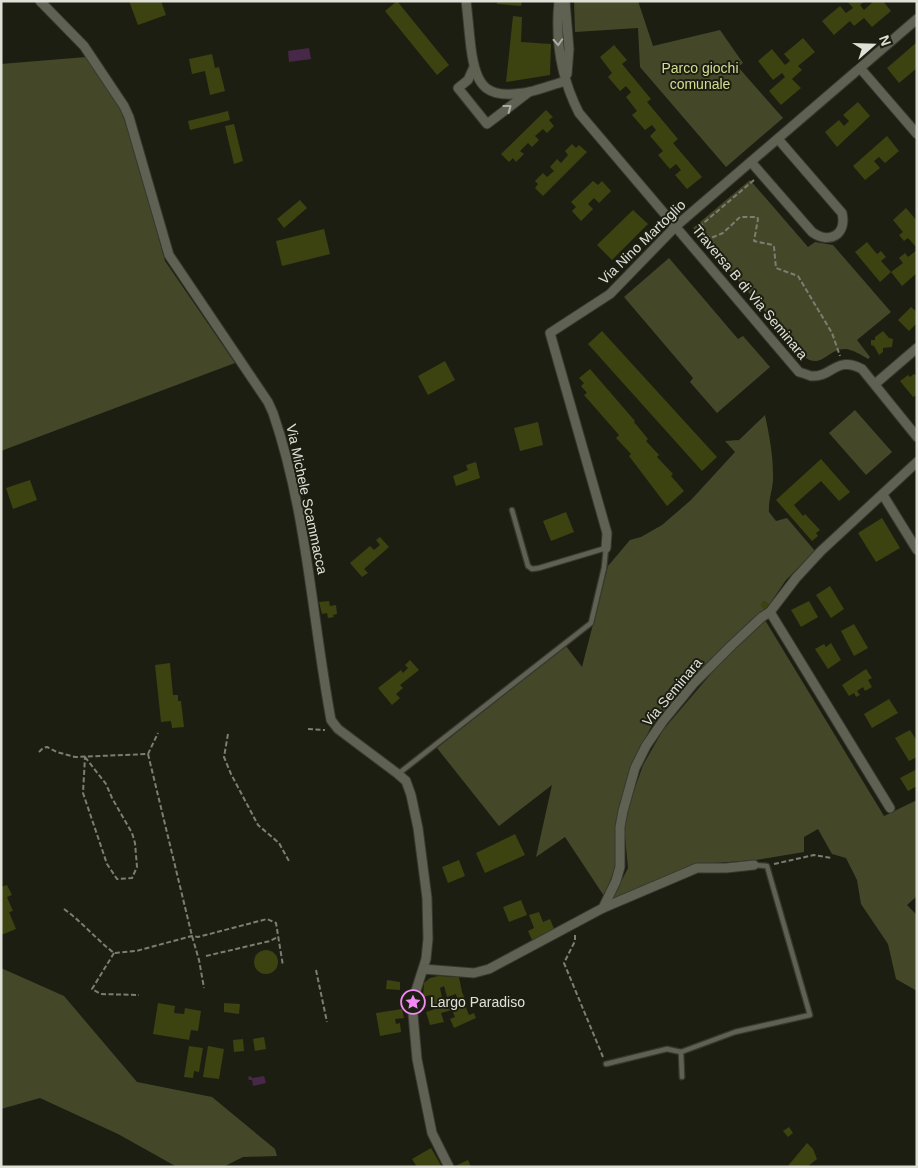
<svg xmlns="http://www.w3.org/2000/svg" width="918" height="1168" viewBox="0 0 918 1168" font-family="Arial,sans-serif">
<rect width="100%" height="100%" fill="#1d1e12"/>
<g fill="#444829">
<path d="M574,1h64l15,45 67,-16 23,33 -5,4 45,51 -57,49 -86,-100 -2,-39 -63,4z"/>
<path d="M86,57l34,51 11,30 34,123 70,102 -234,88v-387z"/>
<path d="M750,180l58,67 7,-5 18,3 58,67 -34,28 13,17 -2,2c-6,-4 -15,-9 -22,-10 -19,-1 -24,22 -43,7l-110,-128z"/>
<path d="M669,258l69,81 5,-3 27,31 -53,46 -27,-31 3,-4 -69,-81z"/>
<path d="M855,410l37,42 -26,23 -37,-42z"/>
<path d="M765,415c4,19 8,39 8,59 1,13 -5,25 -4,38l7,9 11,-3 28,33 -29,29 -17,25 -5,-4 -3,4 4,5 -20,16 -47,49 -8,-2 -5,5 2,8 -35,39 -11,22 -18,48 -8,31 1,40 -12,30 -39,-59 -29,20 16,-72 -53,41 -62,-78 129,-102 16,21 26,-101 22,-26 11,-3 21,-12 29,-25 44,-48 -10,-11 14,-1z"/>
<path d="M765,620l119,196 33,-16v96l-10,9 10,10v76l-21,-12 -8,-35 -27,-40 -4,-24 -11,-22 -14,-4 -14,-25 -14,8v15l-48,8 -55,4 -13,3 -76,32 16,-31 -4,-43 5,-20 14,-40 20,-35 58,-68z"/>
<path d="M1,968l63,28 73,86 75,15 63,52 2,7 -34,1 -20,10h-46l-59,-33 -78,-36 -39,11z"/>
</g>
<g fill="#482848">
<path d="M309,48l2,11 -22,3 -1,-11z"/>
<path d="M251,1076l1,2 12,-2 2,7 -13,3 -1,-6h-3l-1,-3z"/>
</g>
<g fill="#3d4211" fill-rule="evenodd">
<path d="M129,1h32l5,14 -28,10z"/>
<path d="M397,1l52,64 -12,10 -52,-64z"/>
<path d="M497,1h25l-1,5 -24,-2z"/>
<path d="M847,1h18l-5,4 4,5 10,-9h9l8,10 -19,16 -8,-9 -10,8 -4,-5 -16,14 -12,-14 18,-15 6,7 7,-5z"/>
<path d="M513,16l9,1 -1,25 30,2 -1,31 -44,7z"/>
<path d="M803,38l12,14 -17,14 4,4 -10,9 9,9 -20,17 -12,-14 16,-14 -3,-4 -9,7 -15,-19 14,-12 13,16 5,-4 -6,-7z"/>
<path d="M917,42v26l-18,15 -12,-15z"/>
<path d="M614,45l13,15 -5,4 29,35 -4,3 31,37 -5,4 29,34 -15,12 -12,-14 6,-5 -5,-6 -6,5 -12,-14 5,-4 -13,-15 6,-6 -4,-5 -7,5 -13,-15 5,-4 -11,-14 5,-5 -5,-6 -6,5 -12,-14 4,-4 -12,-16z"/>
<path d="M212,54l3,14 4,-1 6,24 -15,4 -5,-24 -13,3 -3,-15z"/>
<path d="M858,102l12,14 -33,31 -12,-15 14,-12 5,6 5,-5 -6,-6z"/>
<path d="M546,110l7,7 -4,3 5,6 -7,7 -4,-4 -8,7 4,4 -7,7 -4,-4 -8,8 4,3 -8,8 -3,-4 -4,4 -8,-8z"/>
<path d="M228,111l2,9 -40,10 -2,-9z"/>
<path d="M234,124l9,37 -9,3 -9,-38z"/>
<path d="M887,136l12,15 -14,12 -6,-6 -5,4 6,7 -15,12 -12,-14z"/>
<path d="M572,144l4,4 3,-3 8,7 -44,44 -8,-8 3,-4 -3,-3 8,-8 4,4 7,-6 -4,-4 7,-8 4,4 7,-8 -3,-4z"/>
<path d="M593,181l5,4 4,-4 9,10 -12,12 -5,-5 -6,6 5,5 -12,12 -9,-10 4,-4 -5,-5z"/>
<path d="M300,200l7,8 -23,20 -7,-9z"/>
<path d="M906,208l11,13v27l-9,-10 -4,3 -5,-6 4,-3 -10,-12z"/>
<path d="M633,210l15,14 -36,36 -15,-15z"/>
<path d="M324,229l6,25 -48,12 -6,-25z"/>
<path d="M867,242l10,12 4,-3 5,6 -5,4 10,11 -11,10 -25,-30z"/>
<path d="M917,250v23l-15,13 -11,-14 12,-9 -4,-5 6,-5 3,4z"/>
<path d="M911,307l6,5 -2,3 2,2v6l-8,8 -11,-11z"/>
<path d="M602,331l115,126 -15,14 -114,-127z"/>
<path d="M883,331l6,7 4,1 -1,8 -9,1v4l-4,3 -5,-9 -3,-1v-5h4v-3z"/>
<path d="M445,361l10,19 -27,15 -10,-19z"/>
<path d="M590,369l45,52 -1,1 14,17 -2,2 13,14 -2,2 16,17 -2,2 13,15 -17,15 -38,-50 2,-2 -15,-16 3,-3 -35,-40 3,-2 -6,-7 3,-3 -5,-5z"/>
<path d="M914,374l3,2v19l-4,2 -13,-16 8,-6 2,2z"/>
<path d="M538,422l5,23 -23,6 -6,-23z"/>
<path d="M821,459l29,33 -11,9 -18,-20 -27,24 9,11 2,-2 15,16 -4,3 2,3 -6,5 -36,-41z"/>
<path d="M476,462l4,16 -24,8 -3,-10 15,-6 -2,-5z"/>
<path d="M30,480l7,20 -24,9 -7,-21z"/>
<path d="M566,512l8,20 -23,9 -8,-20z"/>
<path d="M882,518l18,30 -24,14 -18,-29z"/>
<path d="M380,537l9,10 -25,22 4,4 -6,4 -12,-14 20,-17 4,4 6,-5 -4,-5z"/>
<path d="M830,586l14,23 -13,9 -15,-23z"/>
<path d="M329,601l1,5 6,-1 1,9 -4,1 1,2 -6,1 -1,-5 -5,1 -3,-12z"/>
<path d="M764,601l5,4 -4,5 -5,-5z"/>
<path d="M809,601l9,16 -17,10 -10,-17z"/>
<path d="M854,624l14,24 -14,8 -13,-25z"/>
<path d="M831,643l10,17 -13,9 -13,-20 9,-5 2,3z"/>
<path d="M410,660l9,10 -19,15 3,3 -7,6 4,4 -8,7 -14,-17 23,-18 2,3 5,-5 -3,-3z"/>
<path d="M170,663l3,32h5v6h3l3,26 -12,1 -1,-7 -10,1 -6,-57z"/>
<path d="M866,669l6,9 -4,2 4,7 -7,4 -2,-4 -6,4 3,4 -4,2 -2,-4 -5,3 -7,-11z"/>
<path d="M889,699l9,14 -26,15 -8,-14z"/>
<path d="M910,730l7,11v16l-8,4 -14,-23z"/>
<path d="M917,769v17l-9,5 -8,-13z"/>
<path d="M515,834l10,21 -40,18 -9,-20z"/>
<path d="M459,860l6,16 -17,7 -6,-16z"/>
<path d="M7,885l5,10 -5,2 6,14 -4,1 7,17 -15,6v-48z"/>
<path d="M521,900l6,15 -18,7 -6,-15z"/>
<path d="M539,912l4,10 7,-3 5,12 -23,9 -4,-9 6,-3 -5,-13z"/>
<circle cx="266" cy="962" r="12"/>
<path d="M438,976l21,1 3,15 4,10 -2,1 5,12 5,-2 2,5 -22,10 -4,-9 5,-2 -3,-7 -11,3 3,9 -14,3 -4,-13 9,-3 -4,-14 -8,2 1,-14 6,-5zM444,986l3,11 9,-3 2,7 -8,3v-2l-3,1 1,3 -4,1 -4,-19z"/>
<path d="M387,980l13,2v8l-14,-1z"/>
<path d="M158,1003l17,3 -1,7 10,1 1,-6 16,3 -3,20 -7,-1 -2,10 -36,-6z"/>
<path d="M224,1003l16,1 -1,10 -15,-2z"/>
<path d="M402,1009l2,9 -9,1 1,5 4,-1 1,9 -21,4 -4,-23z"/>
<path d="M264,1037l2,12 -11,2 -2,-12z"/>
<path d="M243,1039l1,12 -10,1 -1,-12z"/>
<path d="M189,1046l14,2 -4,24 -5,-1 -1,7 -9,-1z"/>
<path d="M208,1046l16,3 -5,30 -16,-2z"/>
<path d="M789,1127l4,6 -5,4 -5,-6z"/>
<path d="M807,1143l6,6 4,10 -10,8h-20z"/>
<path d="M431,1148l11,19h-25l-5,-8z"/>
<path d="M468,1160l3,7h-18z"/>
</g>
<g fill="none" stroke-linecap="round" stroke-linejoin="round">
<g stroke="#373830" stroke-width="7">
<g id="service">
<path d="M398,774l193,-151 13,-55 2,-20 -67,20 -7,1 -4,-3 -16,-56"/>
<path d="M606,1064l61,-15 14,3"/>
<path d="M682,1077l-1,-25 54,-20 75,-17 -43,-149 -13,-1"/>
</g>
</g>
<g stroke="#373830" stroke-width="11">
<g id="minor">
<path d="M40,1l44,45 40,60 5,11 40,138 99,147 5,11c34,99 39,205 58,307l7,9 60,45 8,7 5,14 7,33 9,70 1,41 -2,20 -14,44 5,56 15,74 17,34"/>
<path d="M466,1c2,16 3,31 5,47 5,40 16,52 58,44 13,-3 25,-8 37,-11"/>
<path d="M559,1c-4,39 2,77 20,112l220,259c4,1 9,3 12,4 21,2 25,-21 51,-7l55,68"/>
<path d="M565,1l4,48 -2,25"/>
<path d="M860,68l57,66"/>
<path d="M473,69l-5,11 -10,8 29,36 42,-32"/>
<path d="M751,162l61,70c18,13 35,2 30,-19l-64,-74"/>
<path d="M875,384l42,-36"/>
<path d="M883,495l34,55"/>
<path d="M606,548l1,-15 -57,-200 60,-39 66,-68 241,-207"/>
<path d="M770,612l120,196"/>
<path d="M603,908l94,-40h29l28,-3"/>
<path d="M423,969l51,4 15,-4 114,-61 13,-27 4,-14v-40l3,-16 12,-43 11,-22 17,-25 31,-38 38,-38 30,-28 8,-5 26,-34 25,-27 96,-89"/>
</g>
</g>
<g stroke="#7c7e73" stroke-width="2" stroke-dasharray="5 2.5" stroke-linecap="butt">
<path d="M754,180l-54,46v4l6,6 5,2 12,-5 17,-16h17l1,2 -4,22 19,4 1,2 2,21 22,8 34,57 8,23"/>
<path d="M308,729l17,1"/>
<path d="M228,734l-4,23 7,17 27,51 21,18 11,20"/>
<path d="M39,752l4,-4 4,-1 10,5 18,5 73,-3 10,-21"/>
<path d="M148,754l44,182 7,24 5,28"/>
<path d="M85,757l21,27 6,14 20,35 3,10 2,24 -5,11 -15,1 -10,-15 -24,-71z"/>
<path d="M774,864l40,-9 18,3"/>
<path d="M64,909c18,13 32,30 50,44l22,-2 56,-15 6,1 69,-18 9,4 7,43"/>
<path d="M575,935v6l-11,22 39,94"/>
<path d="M114,953l-22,36 9,5 38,1"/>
<path d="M206,956l64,-15 8,-4"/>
<path d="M316,970l11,52"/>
</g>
<use href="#service" stroke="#5f6153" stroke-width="4.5"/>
<use href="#minor" stroke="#5f6153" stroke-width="9"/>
</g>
<defs><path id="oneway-chevron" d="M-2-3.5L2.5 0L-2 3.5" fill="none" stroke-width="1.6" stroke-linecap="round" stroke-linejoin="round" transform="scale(1.25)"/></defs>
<g stroke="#acaea3">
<use href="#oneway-chevron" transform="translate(558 42) rotate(87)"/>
<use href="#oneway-chevron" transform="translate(508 108) rotate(-37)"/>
</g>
<defs>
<g id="sight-ring" transform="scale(1.25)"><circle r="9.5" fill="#1d1e12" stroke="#f28af3" stroke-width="1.5"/><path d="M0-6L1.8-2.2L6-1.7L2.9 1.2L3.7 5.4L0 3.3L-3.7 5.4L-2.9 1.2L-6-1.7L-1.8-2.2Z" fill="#f28af3"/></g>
</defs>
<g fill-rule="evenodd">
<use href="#sight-ring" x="413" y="1002"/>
</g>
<g text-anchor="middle" stroke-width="4" stroke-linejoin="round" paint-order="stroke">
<g font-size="14" fill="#d4de92" stroke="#1d1e12">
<text x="700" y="73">Parco giochi<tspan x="700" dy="16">comunale</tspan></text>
</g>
<g font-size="14" fill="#dfe1d8" stroke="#1d1e12">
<text transform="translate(642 242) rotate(-44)" y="5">Via Nino Martoglio</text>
<text transform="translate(750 292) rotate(50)" y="5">Traversa B di Via Seminara</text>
<text transform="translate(307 499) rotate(78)" y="5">Via Michele Scammacca</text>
<text transform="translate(672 692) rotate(-50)" y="5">Via Seminara</text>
</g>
<g font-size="14" fill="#dfe1d8" stroke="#1d1e12" text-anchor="start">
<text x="430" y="1007">Largo Paradiso</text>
</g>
</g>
<rect width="918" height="1168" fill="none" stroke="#dfe1d8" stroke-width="5"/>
<g transform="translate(873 45) rotate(70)" stroke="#1d1e12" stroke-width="4" paint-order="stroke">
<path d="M0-4L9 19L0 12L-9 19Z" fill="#dfe1d8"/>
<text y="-8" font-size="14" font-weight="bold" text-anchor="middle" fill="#dfe1d8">N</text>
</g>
</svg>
